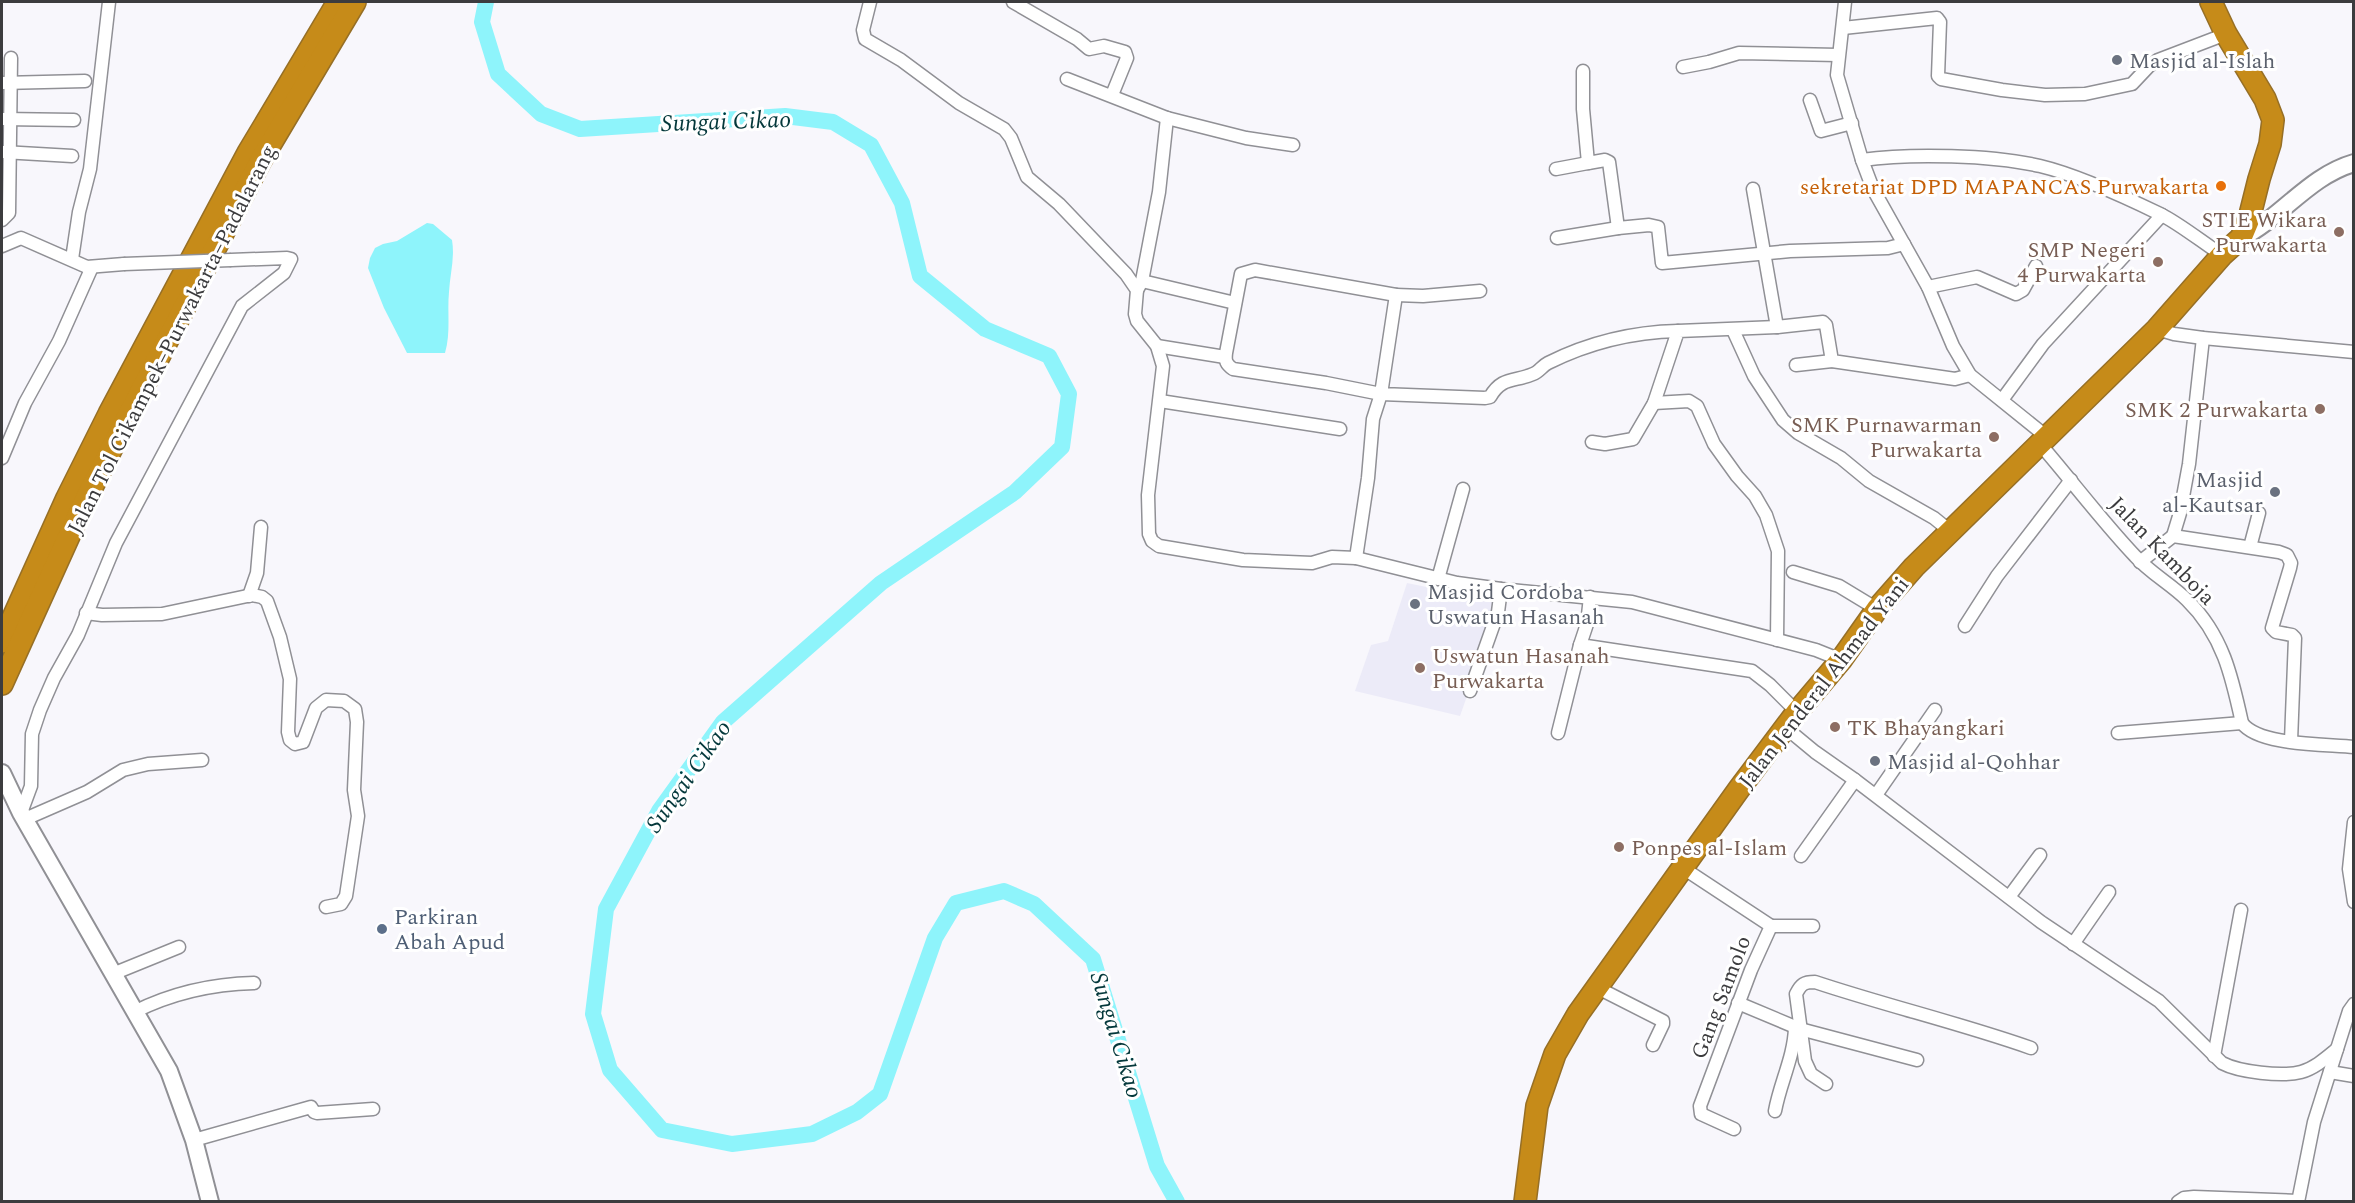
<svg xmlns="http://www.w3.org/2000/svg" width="2355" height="1203" viewBox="0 0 2355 1203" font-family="Spectral,serif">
<rect width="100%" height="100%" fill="#f8f7fc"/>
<path fill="#ecebf8" d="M1407,583l93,19 -40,114 -105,-25 16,-46 17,-4z"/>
<path fill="#8ef4fb" d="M427,223l6,1 19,16c3,18 -2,34 -3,52 -2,20 2,40 -4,61h-38l-23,-45 -16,-40 2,-10 5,-10 8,-4 14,-3z"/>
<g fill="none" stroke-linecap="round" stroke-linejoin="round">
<path stroke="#8ef4fb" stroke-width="16" d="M486,2l-4,20 16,52 43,40 39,15 205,-13 48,6 38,23 31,58 18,73 65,53 64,27 20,38 -7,53 -47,45 -134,91 -158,139 -64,89 -53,98 -13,105 17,56 52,60 70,14 80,-10 45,-22 23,-18 55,-156 21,-35 48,-12 30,13 59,55 64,207 20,36"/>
<g stroke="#909095" stroke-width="15">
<g id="street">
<path d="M870,2l-7,28 2,9 36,21 58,43 45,26 7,9 16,39 32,27 67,70 11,16 -2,24 2,7 20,25 6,20 -15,129 1,39 3,7 7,5 84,14 69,3 20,-6 24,1 101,25 44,6 131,13 184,48 25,10"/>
<path d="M1013,2l64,37 12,10 15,-3 21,6 2,6 -15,37"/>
<path d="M1845,2l-8,73 25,85 11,29 55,98 25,59 17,29 77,62"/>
<path d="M1843,28l94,-10 3,4 -2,54 3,3 61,11 43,5 40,-1 47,-10 17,-18 9,-6 68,-26"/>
<path d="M1683,67l26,-5 30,-9 99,2"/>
<path d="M1583,71v38l5,54 17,-3 4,2 9,66 31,-3 9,2 4,36 128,-12 98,-3 16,-4"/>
<path d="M1067,79l100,39 79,20 47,7"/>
<path d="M2,83l83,-2"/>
<path d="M1810,100l11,31 31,-8"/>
<path d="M2,119l72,1"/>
<path d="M3,152l69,4"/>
<path d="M1862,160c49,-7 130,-5 178,6 38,9 85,31 120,48 20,10 42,28 62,41"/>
<path d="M1556,169l32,-6"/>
<path d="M1753,189l24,138"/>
<path d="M2,220l7,-7 2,-155"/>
<path d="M1557,238l61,-10"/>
<path d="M2,246l19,-8 66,29 37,-3"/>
<path d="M72,259l7,-47 11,-43 19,-167"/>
<path d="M1142,281l93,22"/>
<path d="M1928,287l49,-10 39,17 7,-4 13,-24"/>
<path d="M1137,290l5,-9 17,-89 8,-74"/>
<path d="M1396,295l27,1 57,-5"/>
<path d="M2157,329l17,5 29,4 151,14"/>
<path d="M1733,330l21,46 29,44 15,13 43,25 28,23 65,37 16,13"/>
<path d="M1157,346l68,11"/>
<path d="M1796,365l36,-4"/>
<path d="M2002,400l41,-56 119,-129"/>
<path d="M1160,401l180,28"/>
<path d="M1654,403l35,-2 8,5 17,38 23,32 18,20 11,19 12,36 -1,89"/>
<path d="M1592,442l13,2 28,-5 21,-36 24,-72 99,-4 46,-5 3,3 6,36 123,18 15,-4"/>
<path d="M2040,444c32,37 61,76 95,112 15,17 36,28 52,44 36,35 45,77 55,123 17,23 84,21 112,24"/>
<path d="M2,458l23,-55 34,-62 33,-74"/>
<path d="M2173,536l7,-23 9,-49 14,-126"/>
<path d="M2250,547l9,-34"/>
<path d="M1356,558l12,-80 5,-59 8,-25 15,-99 -141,-25 -14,4 -15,79c-1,8 0,11 7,16l93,14 55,11 104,4 5,-1c12,-21 25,-15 43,-23 6,-2 9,-8 15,-11 42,-21 84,-31 130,-32"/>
<path d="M2140,562l33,-26 106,16 8,3 4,8 -1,5 -18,60 4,4 16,3 3,3 -4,103"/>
<path d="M1793,572l46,14 38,23"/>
<path d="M1438,579l25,-90"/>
<path d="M249,596l8,-23 4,-46"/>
<path d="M1590,597l-3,27 -7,21 172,26 18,14 27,27"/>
<path d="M86,613l16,2 60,-1 90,-19 10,2 5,4 13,36 10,42 -2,53 2,8 5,4 8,-2 13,-34 10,-8 18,1 11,8 2,13 -3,68 4,26 -12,80 -5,8 -15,3"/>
<path d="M1965,626l32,-50 74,-96"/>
<path d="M1470,691l28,-79 3,-23"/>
<path d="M1786,728l29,24 40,28 186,142 118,79 63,62c17,9 60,14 79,9 14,-4 25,-14 36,-23"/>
<path d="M1558,733l22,-88"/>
<path d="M2118,733l124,-10"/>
<path d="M1876,795l59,-85"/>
<path d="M21,813l10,-27 1,-52 8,-24 14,-32 24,-43 38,-92 126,-237 42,-33 7,-14 -4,-1 -56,2"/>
<path d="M25,819l62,-27 36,-22 25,-6 54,-4"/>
<path d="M2354,822l-5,47 5,33"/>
<path d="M1801,856l54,-76"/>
<path d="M1683,868l88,58 -20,44 -51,136 1,8 33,15"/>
<path d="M2009,897l31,-42"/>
<path d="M1771,926h42"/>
<path d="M2073,944l36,-52"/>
<path d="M115,973l64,-26"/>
<path d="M1596,987l67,34v3l-10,21"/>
<path d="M1738,1003l62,26 117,31"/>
<path d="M134,1012c38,-19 77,-28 120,-29"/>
<path d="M2214,1056l27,-146"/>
<path d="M2330,1072l24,4"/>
<path d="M1826,1084l-15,-10 -6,-13 -9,-67c5,-10 8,-12 19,-12 72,24 145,41 216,66"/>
<path d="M1775,1111c5,-28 19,-54 20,-83"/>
<path d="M194,1140l117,-33 3,5 3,1 56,-4"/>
<path d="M2178,1202l6,-4 10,-1 104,4"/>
<path d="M2298,1202l16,-80 35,-111 5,-7"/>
</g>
</g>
<g stroke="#909095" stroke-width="20">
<g id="secondary">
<path d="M2241,238c41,-21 68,-62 113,-75"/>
<path d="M2,773l19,40 148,258 25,69 16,62"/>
</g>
</g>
<g stroke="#966f26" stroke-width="24">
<g id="highway">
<path d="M2,642l65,-144 42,-84 139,-261 90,-151"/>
<path d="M2,684l81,-179 42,-83 136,-262 94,-158"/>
<path d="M1525,1202l12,-96 18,-52 23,-40 161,-225 58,-77 44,-52 36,-51 37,-42 243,-238 65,-74 19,-17 8,-19 10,-40 11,-35 3,-24 -8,-21 -39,-65 -15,-32"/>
</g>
</g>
<use href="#street" stroke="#fff" stroke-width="12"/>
<use href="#secondary" stroke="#fff" stroke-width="16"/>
<use href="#highway" stroke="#c68b19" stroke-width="21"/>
<g stroke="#909095" stroke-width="15" stroke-linecap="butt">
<path id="street-bridge" d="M124,264l107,-4"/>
</g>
<use href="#street-bridge" stroke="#fff" stroke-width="12"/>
</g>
<g fill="#6b7280" stroke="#fff" stroke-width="2">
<circle cx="2117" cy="60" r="6"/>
<circle cx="2275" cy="492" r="6"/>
<circle cx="1415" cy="604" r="6"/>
<circle cx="1875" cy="761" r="6"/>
</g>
<circle fill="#e8710a" stroke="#fff" stroke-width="2" cx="2221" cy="186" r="6"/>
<g fill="#8d6e63" stroke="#fff" stroke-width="2">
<circle cx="2339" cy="232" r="6"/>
<circle cx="2158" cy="262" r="6"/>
<circle cx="2320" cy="409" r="6"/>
<circle cx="1994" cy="437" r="6"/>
<circle cx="1420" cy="668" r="6"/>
<circle cx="1835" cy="727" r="6"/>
<circle cx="1619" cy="847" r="6"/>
</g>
<circle fill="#5c6f8a" stroke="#fff" stroke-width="2" cx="382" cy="929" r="6"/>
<g text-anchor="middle" stroke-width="6" stroke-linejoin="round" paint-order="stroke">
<g font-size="22" fill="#5b616d" stroke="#fff" text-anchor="start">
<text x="2129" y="68">Masjid al-Islah</text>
<text x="2263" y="487" text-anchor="end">Masjid<tspan x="2263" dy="25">al-Kautsar</tspan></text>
<text x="1427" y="599">Masjid Cordoba<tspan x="1427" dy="25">Uswatun Hasanah</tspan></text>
<text x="1887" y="769">Masjid al-Qohhar</text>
</g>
<g font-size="22" fill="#c56008" stroke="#fff" text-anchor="end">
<text x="2209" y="194">sekretariat DPD MAPANCAS Purwakarta</text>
</g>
<g font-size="22" fill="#785e54" stroke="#fff" text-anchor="end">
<text x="2327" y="227">STIE Wikara<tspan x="2327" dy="25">Purwakarta</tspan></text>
<text x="2146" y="257">SMP Negeri<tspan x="2146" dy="25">4 Purwakarta</tspan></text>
<text x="2308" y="417">SMK 2 Purwakarta</text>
<text x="1982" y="432">SMK Purnawarman<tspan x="1982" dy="25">Purwakarta</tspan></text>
<text x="1432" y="663" text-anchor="start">Uswatun Hasanah<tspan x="1432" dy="25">Purwakarta</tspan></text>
<text x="1847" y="735" text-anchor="start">TK Bhayangkari</text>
<text x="1631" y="855" text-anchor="start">Ponpes al-Islam</text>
</g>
<g font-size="22" fill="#3c3c3e" stroke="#fff">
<text transform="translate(171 339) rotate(-63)" y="8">Jalan Tol Cikampek–Purwakarta–Padalarang</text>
<text transform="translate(2163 550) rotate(46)" y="8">Jalan Kamboja</text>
<text transform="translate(1823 682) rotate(-52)" y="8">Jalan Jenderal Ahmad Yani</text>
<text transform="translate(1720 997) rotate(-69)" y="8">Gang Samolo</text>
</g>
<g font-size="22" fill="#4e5e75" stroke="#fff" text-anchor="start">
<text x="394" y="924">Parkiran<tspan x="394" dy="25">Abah Apud</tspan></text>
</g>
<g font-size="24" font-style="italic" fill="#04383b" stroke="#fff">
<text transform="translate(726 121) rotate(-2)" y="8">Sungai Cikao</text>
<text transform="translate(688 776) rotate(-55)" y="8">Sungai Cikao</text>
<text transform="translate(1117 1035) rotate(73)" y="8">Sungai Cikao</text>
</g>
</g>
<rect width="2355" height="1203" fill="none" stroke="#3c3c3e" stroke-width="6"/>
</svg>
